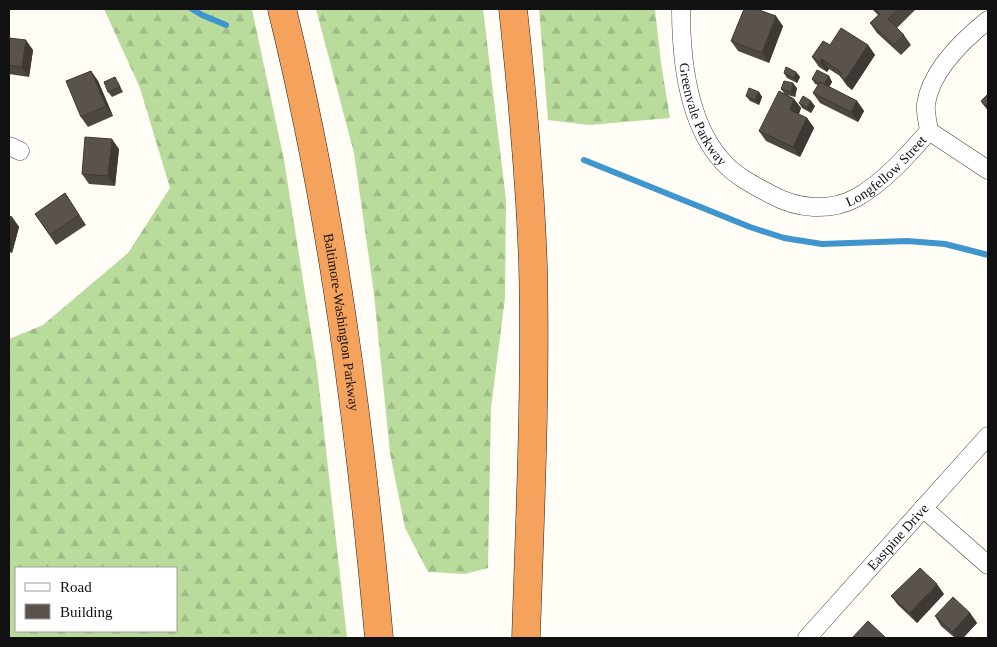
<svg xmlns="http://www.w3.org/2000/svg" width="997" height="647" viewBox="0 0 997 647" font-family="Georgia,serif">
<defs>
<pattern id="forest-firs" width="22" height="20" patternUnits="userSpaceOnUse" patternTransform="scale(1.25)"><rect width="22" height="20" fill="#b9dc9c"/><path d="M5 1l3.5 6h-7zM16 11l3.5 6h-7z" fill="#9ebc85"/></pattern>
</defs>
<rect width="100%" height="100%" fill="#fffdf5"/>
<g fill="url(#forest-firs)" fill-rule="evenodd">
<path d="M104,9h148l32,151 33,209 30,269h-338v-299l34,-14 85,-72 42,-65 -30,-100zM16,568h160v63h-160z"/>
<path d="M316,9h167l23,191 -1,98 -14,110 -3,160 -23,6 -37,-2 -23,-44 -15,-75 -16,-159 -20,-141z"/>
<path d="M539,9h116l6,54 9,55 -81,7 -41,-5z"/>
</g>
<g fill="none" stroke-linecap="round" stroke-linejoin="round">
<g stroke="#3f96cf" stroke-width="6">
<path d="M192,9l10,6 24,10"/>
<path d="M584,160l166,67 34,11 38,6 85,-3 38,3 43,11"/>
</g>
<g stroke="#444" stroke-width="19">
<g id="minor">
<path id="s1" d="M681,9c0,51 7,116 43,154 13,14 31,23 48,32 26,14 57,17 84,3 28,-16 52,-43 73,-67 -1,-8 -4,-19 -3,-27 5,-34 37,-64 62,-84"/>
<path d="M929,131l59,39"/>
<path d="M9,146l11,5"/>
<path d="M923,508l65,57"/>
<path id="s2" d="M807,638l181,-202"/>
</g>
</g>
<g stroke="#222" stroke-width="29">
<g id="motorway">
<path id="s3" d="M282,9c51,206 78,418 97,629"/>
<path d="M513,9c9,84 17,170 20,256 3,124 -3,249 -7,373"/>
</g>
</g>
<use href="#minor" stroke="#fff" stroke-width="18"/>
<use href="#motorway" stroke="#f5a25d" stroke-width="28"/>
</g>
<g fill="#4d4742">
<path d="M872,9h44l-19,19 7,7 7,10 -10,10 -24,-22 -7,-10 8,-8z"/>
<path d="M783,26l-14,37 -31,-12 -7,-10z"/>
<path d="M9,38l24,12 -4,27 -20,-3z"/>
<path d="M830,45h38l7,10 -23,35 -5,-4 -7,-10 -11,-7 -2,3 -8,-5 -7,-10z"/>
<path d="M91,71l7,10 15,35 -25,11 -7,-10z"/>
<path d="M796,72l4,5 -3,6 -10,-5 -3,-5z"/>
<path d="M829,76l3,6 -3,5 28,14 7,10 -6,11 -38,-19 -7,-10 5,-8 -3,-1 -3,-5z"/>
<path d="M118,82l5,10 -11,5 -4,-5z"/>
<path d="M797,88l-2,9 -8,-2 7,4 7,9 -2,6 8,4 7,10 -14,29 -34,-16 -7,-10 25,-38 -3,-4z"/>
<path d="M759,92l3,5 -3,8 -9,-4 -4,-5z"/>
<path d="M988,94v17l-7,-10z"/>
<path d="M799,103l16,3 -4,7 -9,-5z"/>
<path d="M119,149l-4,37 -26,-2 -7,-10z"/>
<path d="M65,193l21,32 -30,20 -21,-31z"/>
<path d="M9,216l3,1 7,10 -7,26 -3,-1z"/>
<path d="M944,594l-27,29 -19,-18 -7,-9z"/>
<path d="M970,613l7,10 -14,15h-8l-14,-12 -6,-10z"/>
</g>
<g fill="#3f3936">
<path d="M776,16l7,10 -14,37 -7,-10z"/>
<path d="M26,40l7,10 -4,27 -7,-10z"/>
<path d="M868,45l7,10 -23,35 -7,-10z"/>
<path d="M822,59l7,10 -2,3 -7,-10z"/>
<path d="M91,71l7,10 15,35 -7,-10z"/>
<path d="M796,72l4,5 -3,6 -3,-5z"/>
<path d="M829,76l3,6 -5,9 -4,-5z"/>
<path d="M793,83l4,5 -2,9 -4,-5z"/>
<path d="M759,92l3,5 -3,8 -4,-5z"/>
<path d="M794,99l7,9 -4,11 -7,-9z"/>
<path d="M811,101l4,5 -4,7 -4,-5z"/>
<path d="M857,101l7,10 -6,11 -7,-10z"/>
<path d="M807,118l7,10 -14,29 -7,-10z"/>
<path d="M112,139l7,10 -4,37 -7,-10z"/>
<path d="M12,217l7,10 -7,26 -3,-5v-19z"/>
<path d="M937,584l7,10 -27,29 -7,-10z"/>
<path d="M970,613l7,10 -14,15h-6l-5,-6z"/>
</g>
<g fill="#5a524d" stroke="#3f3936">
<path d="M744,9h12l20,7 -14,37 -31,-12z"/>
<path d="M875,9h24l-11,10 16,16 -10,10 -24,-22 10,-9z"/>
<path d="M841,28l27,17 -23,35 -5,-4 2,-3 -20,-14 -2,3 -8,-5 11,-16 7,4z"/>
<path d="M9,38l17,2 -4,27 -13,-2z"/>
<path d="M786,67l10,5 -2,6 -10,-5z"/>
<path d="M817,70l12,6 -5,8 -4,-2 -1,1 -7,-4z"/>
<path d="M91,71l15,35 -25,11 -15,-36z"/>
<path d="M115,77l5,10 -12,5 -4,-10z"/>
<path d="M784,81l9,2 -2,9 -10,-3z"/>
<path d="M820,82l37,19 -6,11 -38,-19z"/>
<path d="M749,88l10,4 -4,8 -9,-4z"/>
<path d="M779,91l15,8 -4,11 17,8 -14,29 -34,-16z"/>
<path d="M988,94v9l-3,3 -4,-5z"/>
<path d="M803,96l8,5 -4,7 -8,-5z"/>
<path d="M85,137l27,2 -4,37 -26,-2z"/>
<path d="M65,193l14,22 -29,20 -15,-21z"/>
<path d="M9,216l3,1 -3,12z"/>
<path d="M920,568l17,16 -27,29 -19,-17z"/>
<path d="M953,597l17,16 -18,19 -17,-16z"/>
<path d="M868,621l18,17h-34z"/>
</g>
<g text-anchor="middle" stroke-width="5" stroke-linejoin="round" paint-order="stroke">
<g font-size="14" fill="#111" stroke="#fff">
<text dy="5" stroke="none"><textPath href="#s1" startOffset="109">Greenvale Parkway</textPath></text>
<text dy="5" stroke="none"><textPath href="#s1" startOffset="349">Longfellow Street</textPath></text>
<text dy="5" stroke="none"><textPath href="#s3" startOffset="319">Baltimore-Washington Parkway</textPath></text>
<text dy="5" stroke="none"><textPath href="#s2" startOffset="136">Eastpine Drive</textPath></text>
</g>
</g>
<rect width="997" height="647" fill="none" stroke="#111111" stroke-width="20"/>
<rect x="15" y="567" width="162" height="65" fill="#ffffff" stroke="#a0a0a0"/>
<rect x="25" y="583" width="25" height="8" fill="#ffffff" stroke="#a0a0a0"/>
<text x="60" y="592" font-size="15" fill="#111111">Road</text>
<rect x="25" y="604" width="25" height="15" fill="#5a524d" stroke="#a0a0a0"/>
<text x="60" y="617" font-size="15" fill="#111111">Building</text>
</svg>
